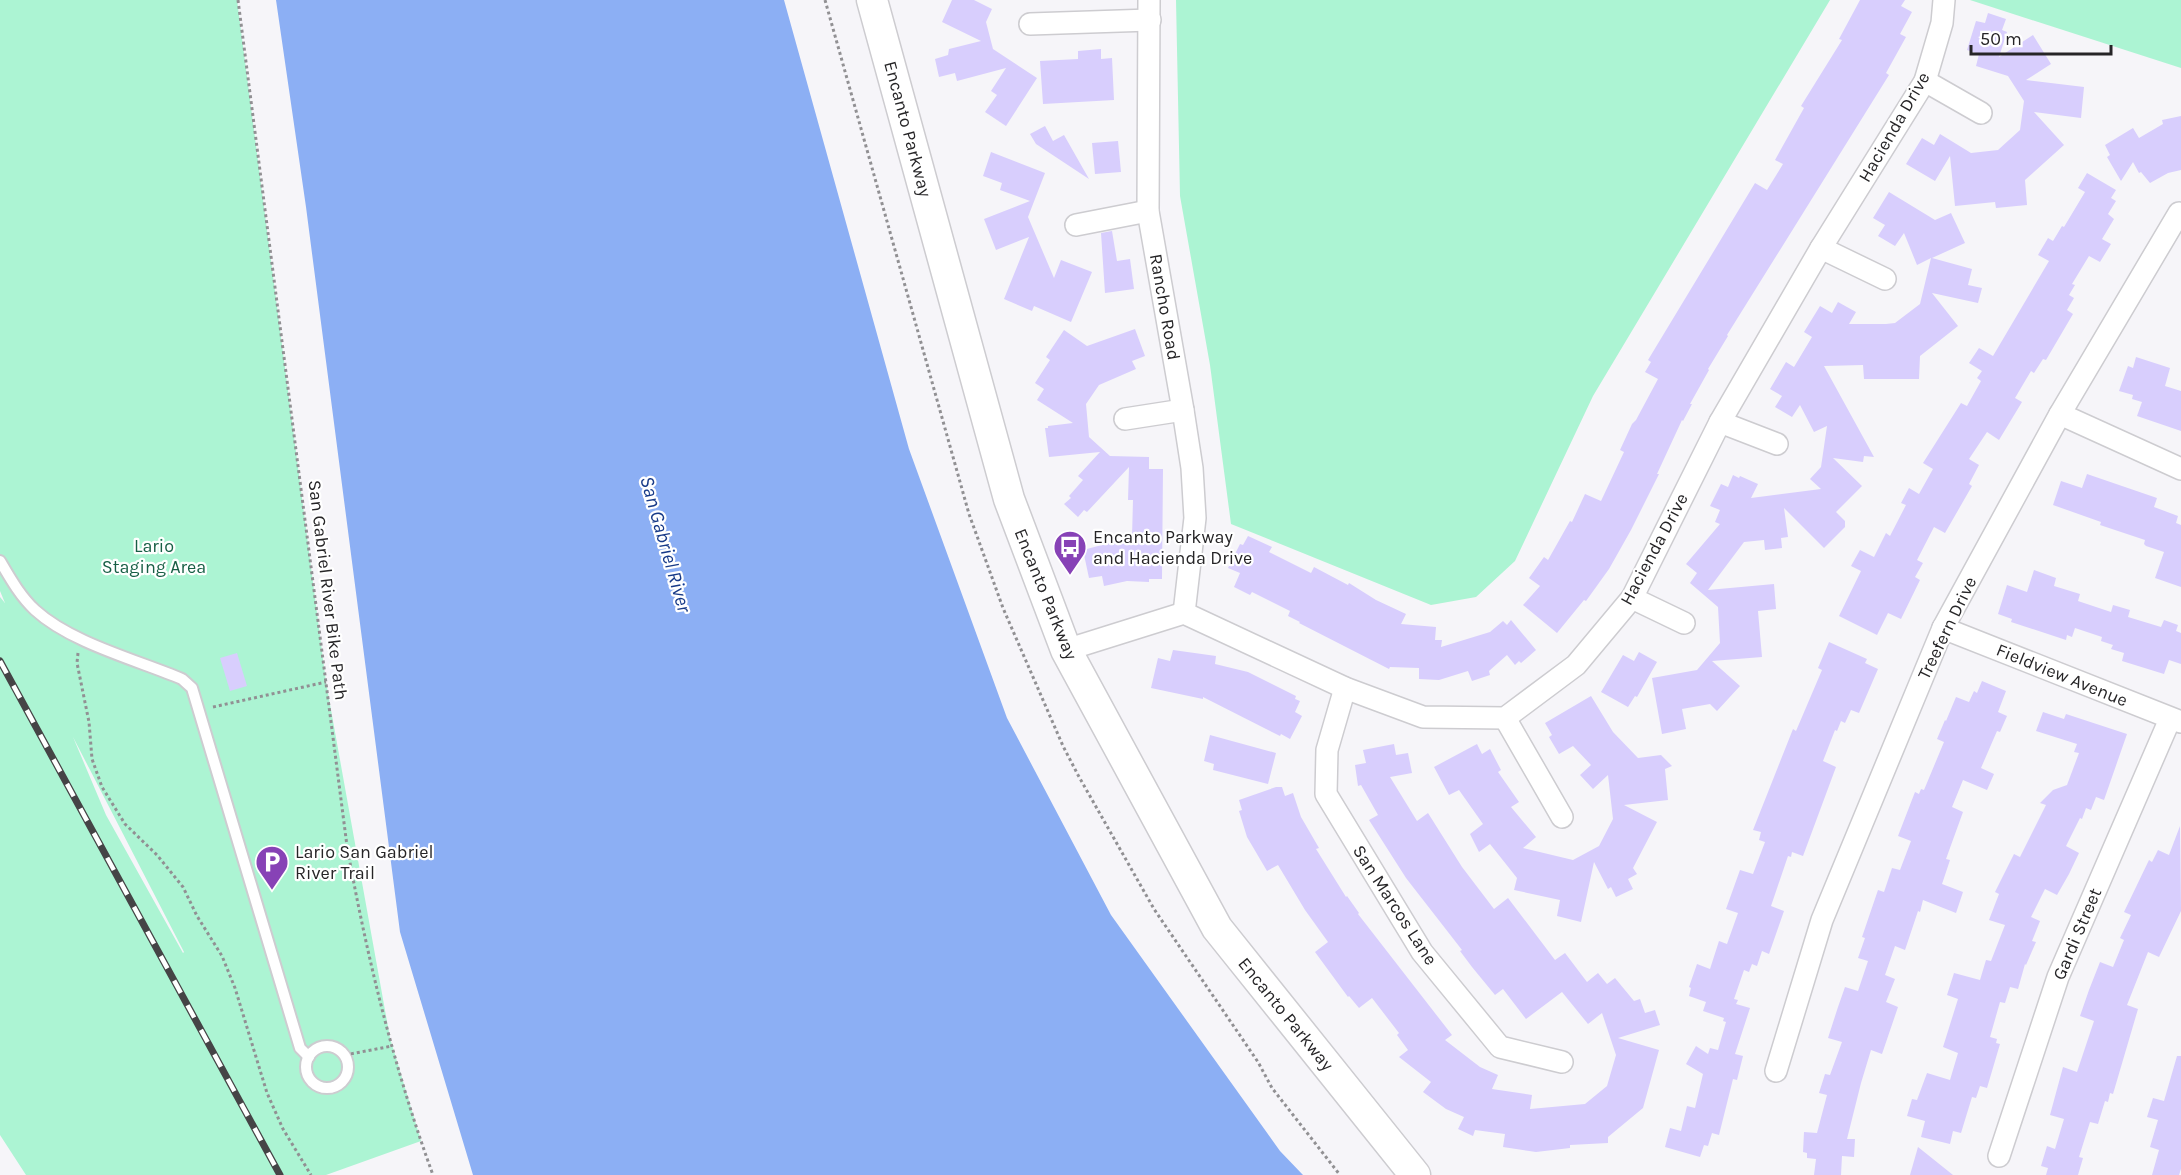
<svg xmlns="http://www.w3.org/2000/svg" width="2181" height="1175" viewBox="0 0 2181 1175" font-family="Karla,sans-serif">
<rect width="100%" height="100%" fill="#f6f5f9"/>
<g fill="#acf4d3" fill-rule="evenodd">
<path d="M0,0h237l89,682 64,356 31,103 -95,34h-300l-26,-40v-538l5,6 -5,-12zM73,737l111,215 -1,1 -77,-138z"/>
<path d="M1176,0h654l-237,396 -78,165 -39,36 -45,8 -200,-81 -21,-159 -30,-169z"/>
<path d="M1970,0h211v68z"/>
</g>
<path fill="#8caff4" d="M276,0h508l125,449 98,269 104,197 169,236 23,24h-830l-73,-243 -94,-725z"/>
<g fill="#d8cefd">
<path d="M952,0h22l18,9 -6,13 7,27 44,29 -31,48 -21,-14 12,-17 -6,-4 15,-23 -49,13 -2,-8 -16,4 -4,-18 13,-4 1,-6 32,-8 -39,-19z"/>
<path d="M1860,0h45l-4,6 11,6 -12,22 6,3 -20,36 3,2 -162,260 1,1 -20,33 1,1 -19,34h2l-9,17 -1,-1 -25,54h2l-28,56 -22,39 -23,32 -2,-1 -27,33 -34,-28 17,-19 -11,-8 15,-21 4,3 22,-39 2,1 13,-28 16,7 23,-49 -4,-2 12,-26 4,-4 22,-41 -13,-7 6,-10 -3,-2 107,-177 12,7 16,-26 -8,-4 29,-52 -3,-2 41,-66 -3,-1z"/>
<path d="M1988,13l18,6 -4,11 5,2 -8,25 34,-22 18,29 -25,16 58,7 -3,31 -47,-6 30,33 -39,35 2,25 -31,3 -1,-6 -40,4 -5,-50 -15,25 -29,-17 16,-26 12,7 6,-11 31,19 27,-3 22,-20 4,-29 -16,-25 -32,-10 3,-12 -12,-4 9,-29 9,2z"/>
<path d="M1101,49v10l11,-1 2,42 -71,4 -3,-43 38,-2v-8z"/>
<path d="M2181,116v54l-13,3 -18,10 -9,-11 -2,1 -6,-11 -12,19 -14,-24 3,-2 -5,-10 28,-17 6,10 24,-14 -1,-4z"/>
<path d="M1045,126l8,15 11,-6 25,44 -53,-35 -6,-10z"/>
<path d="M1118,141l3,31 -26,2 -3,-31z"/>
<path d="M991,152l54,21 -17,44 26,61 7,-18 31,12 -21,50 -37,-16 -2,5 -28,-12 25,-62 -33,13 -12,-31 46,-18 -30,-11 2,-7 -19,-7z"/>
<path d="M2087,173l29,17 -5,8 5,3 -8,13 6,5 -12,20 9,5 -11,18 -11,-6 -17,28 3,1 -6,10 5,3 -7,12 6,4 -27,46 -3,-1 -9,14 -3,-2 -16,27 7,4 -23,38 -12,-8 -18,27 10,6 -10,19 3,2 -27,47 -11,-6 -17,33 6,3 -8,14 5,3 -19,39 -13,-6 -11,22 -38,-19 22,-45 -10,-5 9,-16 14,7 12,-24 4,3 16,-31 -5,-2 8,-15 10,6 14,-25 -10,-6 38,-60 6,3 14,-25 -4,-3 5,-7 -13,-8 10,-15 14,8 56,-95 -11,-6 10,-17 5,3 9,-15 2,1 21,-35 -7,-4z"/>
<path d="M1889,192l46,28 16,-7 14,30 -33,15 40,11 -4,16 14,3 -4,15 -46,-10 26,33 -38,30 -1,23h-55l-1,-14 -39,1 50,91 -10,-1 -1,6 -30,-4 29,28 -26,26 9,9v6l-21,21 -40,-40 4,29 -7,1 1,10 -17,2 -1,-10 -20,2 -36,48 66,-6 2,25 -18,2 4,46 -50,4 28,25 -23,25 -7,-7 -28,5 4,20 -24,5 -10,-56 45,-8 23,-27 -2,-36 -28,-24 7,-10 -11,-9 34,-40 -5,-2 5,-12 -10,-4 11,-22 7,3 5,-12 6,3 1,-2 18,8 -7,14 70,-9 -11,-10 11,-12 6,-41 -13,6 -14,-27 -8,12 -17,-10 7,-11 -12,-7 16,-27 8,5 18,-30 -8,-5 16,-26 12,7 6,-11 18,10 -7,12h37l9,-1 25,-19 11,-46 -14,7 -13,-32 -9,13 -17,-10 7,-11 -12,-7z"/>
<path d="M1112,231l5,30 13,-2 4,30 -29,4 -4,-60z"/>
<path d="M1135,329l10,27 -13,5 4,8 -37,16 -13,19 3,33 21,19 39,1v12h14l-1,110h-13v3l-22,-1 -23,5 -2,-10 -13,2 -6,-28 49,-13 1,-37h-5l1,-33 -42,45 -3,-2 -6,7 -14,-13 7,-6 -2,-2 14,-16 -5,-4 22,-24 -51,5 -4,-29h3v-2l25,-3 -36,-23 7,-11 -9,-6 15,-23 -4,-3 18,-27 23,16z"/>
<path d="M2136,357l34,11 -5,18 16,5v40l-44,-15 5,-14 -10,-3 1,-4 -14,-4 9,-25 5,2z"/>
<path d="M2087,474l70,24 -3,9 24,9 -2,7 5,2v62l-26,-9 9,-26 -18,-6 -2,-2 1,-4 -45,-15 1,-3 -48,-17 8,-24 21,7z"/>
<path d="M1248,536l24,11 -3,5 42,21 3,-6 34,18 1,-2 27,17 30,14 -5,10 35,3 -1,13h7l-1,7 49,-15 13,-11 4,4 4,-5 25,30 -15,13 -2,-2 -4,4 -8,-10 -18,16 1,4 -18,6 -4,-10 -29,9 -20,-1v-11l-29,-1 -1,2 -90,-46 1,-1 -12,-6 2,-5 -38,-19 -2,3 -16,-8 6,-14 -12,-5 12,-24 3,1z"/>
<path d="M2034,570l22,8 -2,8 26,8 -2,7 33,11 2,-7 17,5 -2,7 33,10 3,-7 14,5 -2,6 5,2v31l-12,-4 -5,14 -42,-13 2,-8 -13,-4 2,-4 -12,-4 1,-4 -27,-9 -3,9 -5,-2 -1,5 -55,-18 1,-3 -14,-5 9,-29 20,7z"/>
<path d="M1829,642l38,17 -2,4 13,6 -19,44 -8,-3 -6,13 -4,-2 -4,10 -2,-1 -12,31 13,6 -33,89 -11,-4 -1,5 -3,-1 -17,50 13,5 -15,43 -7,-3 -5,15 -5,-2 -3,8 -5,-2 -10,29 4,1 -2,4 14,4 -15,46 8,2 -6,24 -4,-1 -14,56 -7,-2 -4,13 -4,-1 -4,12 -35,-10 5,-19 11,3 6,-25 8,2 8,-34 -17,-10 10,-18 12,8 2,-6 8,2 8,-28 -3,-1 1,-3 -21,-7 3,-9 -17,-6 2,-8 -2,-1 8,-23 13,5 9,-28 8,3 11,-31 -12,-4 14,-39 13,4 12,-32 -6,-2 2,-8 -8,-2 40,-101 3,2 26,-61 -4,-2z"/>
<path d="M1173,650l43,6 -1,8 33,8 48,24 -1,3 5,2 -5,11 7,4 -12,23 -9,-5 -1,2 -77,-39v2l-52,-11 7,-30 12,3z"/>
<path d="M1639,652l18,10 -20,35 -2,-1 -7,11 -27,-15 22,-37 11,6z"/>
<path d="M237,653l10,33 -17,5 -10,-33z"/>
<path d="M1982,681l24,10 -8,21 9,4 -7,16 -3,-1 -16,37 13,6 -7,16 -24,-10 -11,27 11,5 -17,47 4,1 -8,24 21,8 -7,21 -33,-13 -3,12 -2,-1 -13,39 -10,-4 -10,29 10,4 -9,23 12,5 -16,47 -11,-4 -10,33 -14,56h8l-1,18 -12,-1 -1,19h-27l2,-16 -9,-1v-5l-4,-1 1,-20 13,1 10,-38 -8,-2 6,-19 5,1 12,-33 -14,-4 10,-31 7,-20 13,4 10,-30 -10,-3 7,-20 -3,-1 16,-47 6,2 8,-24 8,2 11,-29 -13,-5 17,-44 4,2 2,-5 3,1 20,-48 -7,-3 8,-19 1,1 10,-24 13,5 5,-11 3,2z"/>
<path d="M1591,696l22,36 25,26 23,-3 11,11 -7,3 3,31 -44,5 33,17 -24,46 4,6 -9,5 5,10 -17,8 -5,-10 -3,2 -14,-27 -13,60 -24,-6 3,-16 -46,-10 3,-12 -27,-34 -11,8 -9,-18 13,-10 -24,-34 -10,5 -15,-28 43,-23 5,10 8,-5 11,21 -3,2 21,30 -8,5 25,30 -13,11 50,12 26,-14 14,-27 -5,-44 -15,14 -13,-14 11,-10 -18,-19 -14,8 -10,-17 3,-2 -7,-12z"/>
<path d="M2043,712l21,7 2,-5 61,20 -23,66 -8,-3 -5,13 -5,-2 -4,11 -2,-1 -14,28 13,7 -10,21 -12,21 -12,-6 -14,28 9,4 -8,20 4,1 -10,23 -1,-1 -7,25 -8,-2 -5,16 -5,-1 -10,35 7,2 -1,4 4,1 -13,44 -7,-2 -4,12 -4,-1 -11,36 -8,-2 -3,13 -29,-7 4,-16 -18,-5 5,-17 5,1 10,-27 23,7 8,-27 -15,-6 15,-48 -11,-4 7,-22 26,7 6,-20 5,1 14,-36 -16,-5 10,-26 -4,-2 19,-38 6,3 26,-52 -6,-2 13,-13 14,-5 12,-32 -5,-1 3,-8 -41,-13z"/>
<path d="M1210,735l66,18 -8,31 -55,-14 1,-6 -10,-3z"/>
<path d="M1394,744l2,11 12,-2 4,20 -22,4 27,44 11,-8 34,54 32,42 14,-11 47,62 10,-7 22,29 11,-9 9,11 8,-6 19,23 6,-2 5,14 10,-3 5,15 -42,13 41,12 -16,58 -35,29v6l-38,2v3l-34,4 -33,-5 2,-13 -30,-4 -2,6 -15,-7 6,-12 -18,-8 -23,-17 8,-10 -32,-25 9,-7 -11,-15 2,-2 -27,-35 -13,10 -10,-12 -1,1 -33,-45 13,-10 -23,-32 -27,-45 -11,6 -20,-34 -8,-26 3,-1 -3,-10 37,-13h6l3,9 8,-3 8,24 18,31 -3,1 30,48 1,-1 12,17 -1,1 94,121 -7,5 35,27 18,8 -6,14 40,6 -2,14 55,-5 22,-18 9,-31 -14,-42 -14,11 -26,-32 -36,27 -23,-30 -8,6 -23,-28 -12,-16 2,-1 -56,-72 -37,-58 9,-5 -17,-30 -3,1 -3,-21 11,-2 -3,-13z"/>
<path d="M2180,826l1,85 -22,46 -11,-5 -21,53 11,4 -25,85 -3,-1 -2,9 -3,-1 -7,23 -8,-2 -11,35 4,1 -5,17h-32l2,-7 -7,-2 6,-20 8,3 9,-30 -14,-4 13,-48 14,5 17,-51 -14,-5 9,-26 11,-28 13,5 11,-27 -4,-2 11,-23 -7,-3 25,-52 3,2 6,-12 11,5z"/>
<path d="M2177,1056h4v113l-2,6h-27l7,-25 -9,-3 8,-27 -11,-3 6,-19 11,3z"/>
<path d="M1918,1147l35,28h-43z"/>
</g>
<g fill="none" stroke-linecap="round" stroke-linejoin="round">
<g stroke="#cdccd0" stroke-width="14">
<g id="lane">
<path d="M0,561c10,17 20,35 35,49 36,33 102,50 147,69l10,9 108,360 9,9"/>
<circle cx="327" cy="1067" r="21"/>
</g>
</g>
<g stroke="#cdccd0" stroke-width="24">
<g id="street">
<path d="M1149,0l-1,211 35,199 9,58 3,50 -11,95"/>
<path d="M1030,24l120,-4"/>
<path d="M1925,81l56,32"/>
<path d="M1076,225l72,-14"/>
<path d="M1821,248l64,31"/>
<path d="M2060,414l121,55"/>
<path d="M1125,419l58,-9"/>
<path d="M1720,422l57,22"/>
<path d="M1632,598l52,25"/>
<path d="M1943,628l238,94"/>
<path d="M1066,650l118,-37 161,75 78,29 82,1 71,-53 56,-67 88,-176 101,-174 104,-167 17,-58 2,-23"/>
<path d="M1345,688l-18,62 -1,44 96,158 78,95 62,15"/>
<path d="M1505,718l57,99"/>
<path d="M1776,1071l46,-151 121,-292 117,-214 119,-201 2,1"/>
<path d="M1999,1156l59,-179 112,-258"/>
</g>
</g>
<g stroke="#cdccd0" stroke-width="33">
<path id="secondary" d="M872,0l137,499 57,151 151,278 198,247"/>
</g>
<g stroke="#919093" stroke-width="3" stroke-dasharray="3 3" stroke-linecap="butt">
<path d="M238,0l109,846c20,112 47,222 86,329"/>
<path d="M825,0l144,514 34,94 60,138 15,29 76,134 104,153 14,26 68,87"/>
<path d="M78,653l-1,10 12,59 3,37 10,28 23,37 32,31 26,32 14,29 25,40 13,32 32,105 16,36 28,46"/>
<path d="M213,707l113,-25"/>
<path d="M345,1055l47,-9"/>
</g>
<use href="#lane" stroke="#fff" stroke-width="10"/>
<use href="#street" stroke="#fff" stroke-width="21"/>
<use href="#secondary" stroke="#fff" stroke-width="30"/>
<g stroke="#454446" stroke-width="7">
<path id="rail" d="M0,661l280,514"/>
</g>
<use href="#rail" stroke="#fff" stroke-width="4.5" stroke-dasharray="14" stroke-linecap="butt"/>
</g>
<defs>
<g id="bus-pin" transform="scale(1.725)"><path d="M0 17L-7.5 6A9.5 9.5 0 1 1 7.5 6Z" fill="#8742b6" stroke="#fff"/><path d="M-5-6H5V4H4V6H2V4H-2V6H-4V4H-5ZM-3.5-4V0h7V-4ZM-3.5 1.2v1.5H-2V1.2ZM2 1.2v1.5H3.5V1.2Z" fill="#fff"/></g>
<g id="parking-pin" transform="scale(1.725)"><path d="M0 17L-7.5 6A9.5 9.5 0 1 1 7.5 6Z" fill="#8742b6" stroke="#fff"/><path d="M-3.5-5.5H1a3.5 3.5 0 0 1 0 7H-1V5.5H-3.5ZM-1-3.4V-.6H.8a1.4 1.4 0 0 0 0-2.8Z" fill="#fff"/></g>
</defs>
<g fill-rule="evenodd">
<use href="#bus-pin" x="1070" y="547"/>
<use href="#parking-pin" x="272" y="862"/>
</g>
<g text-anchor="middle" stroke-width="4.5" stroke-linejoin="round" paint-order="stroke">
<g font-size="18" fill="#262527" stroke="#fff">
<text transform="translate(1894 127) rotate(-60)" y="6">Hacienda Drive</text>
<text transform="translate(908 129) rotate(75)" y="6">Encanto Parkway</text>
<text transform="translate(1165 307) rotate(80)" y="6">Rancho Road</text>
<text transform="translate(1654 549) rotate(-62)" y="6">Hacienda Drive</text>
<text transform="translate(328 590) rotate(83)" y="6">San Gabriel River Bike Path</text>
<text transform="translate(1046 594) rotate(68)" y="6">Encanto Parkway</text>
<text transform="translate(1947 628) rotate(-64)" y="6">Treefern Drive</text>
<text transform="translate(2062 675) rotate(22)" y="6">Fieldview Avenue</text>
<text transform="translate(1395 905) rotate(57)" y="6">San Marcos Lane</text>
<text transform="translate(2077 934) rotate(-67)" y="6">Gardi Street</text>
<text transform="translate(1286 1014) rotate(51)" y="6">Encanto Parkway</text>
</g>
<g font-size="18" fill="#262527" stroke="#fff" text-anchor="start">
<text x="1093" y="543">Encanto Parkway<tspan x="1093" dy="21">and Hacienda Drive</tspan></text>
<text x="295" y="858">Lario San Gabriel<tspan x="295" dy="21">River Trail</tspan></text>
</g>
<g font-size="18" fill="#175f45" stroke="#fff">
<text x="154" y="552">Lario<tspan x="154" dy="21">Staging Area</tspan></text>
</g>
<g font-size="20" font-style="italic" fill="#173a88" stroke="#fff">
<text transform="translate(666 544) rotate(74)" y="7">San Gabriel River</text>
</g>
</g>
<path d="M1971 45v9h140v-9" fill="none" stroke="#262527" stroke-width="3"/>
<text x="1980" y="45" font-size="18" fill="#262527" stroke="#ffffff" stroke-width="4.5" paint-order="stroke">50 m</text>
</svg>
